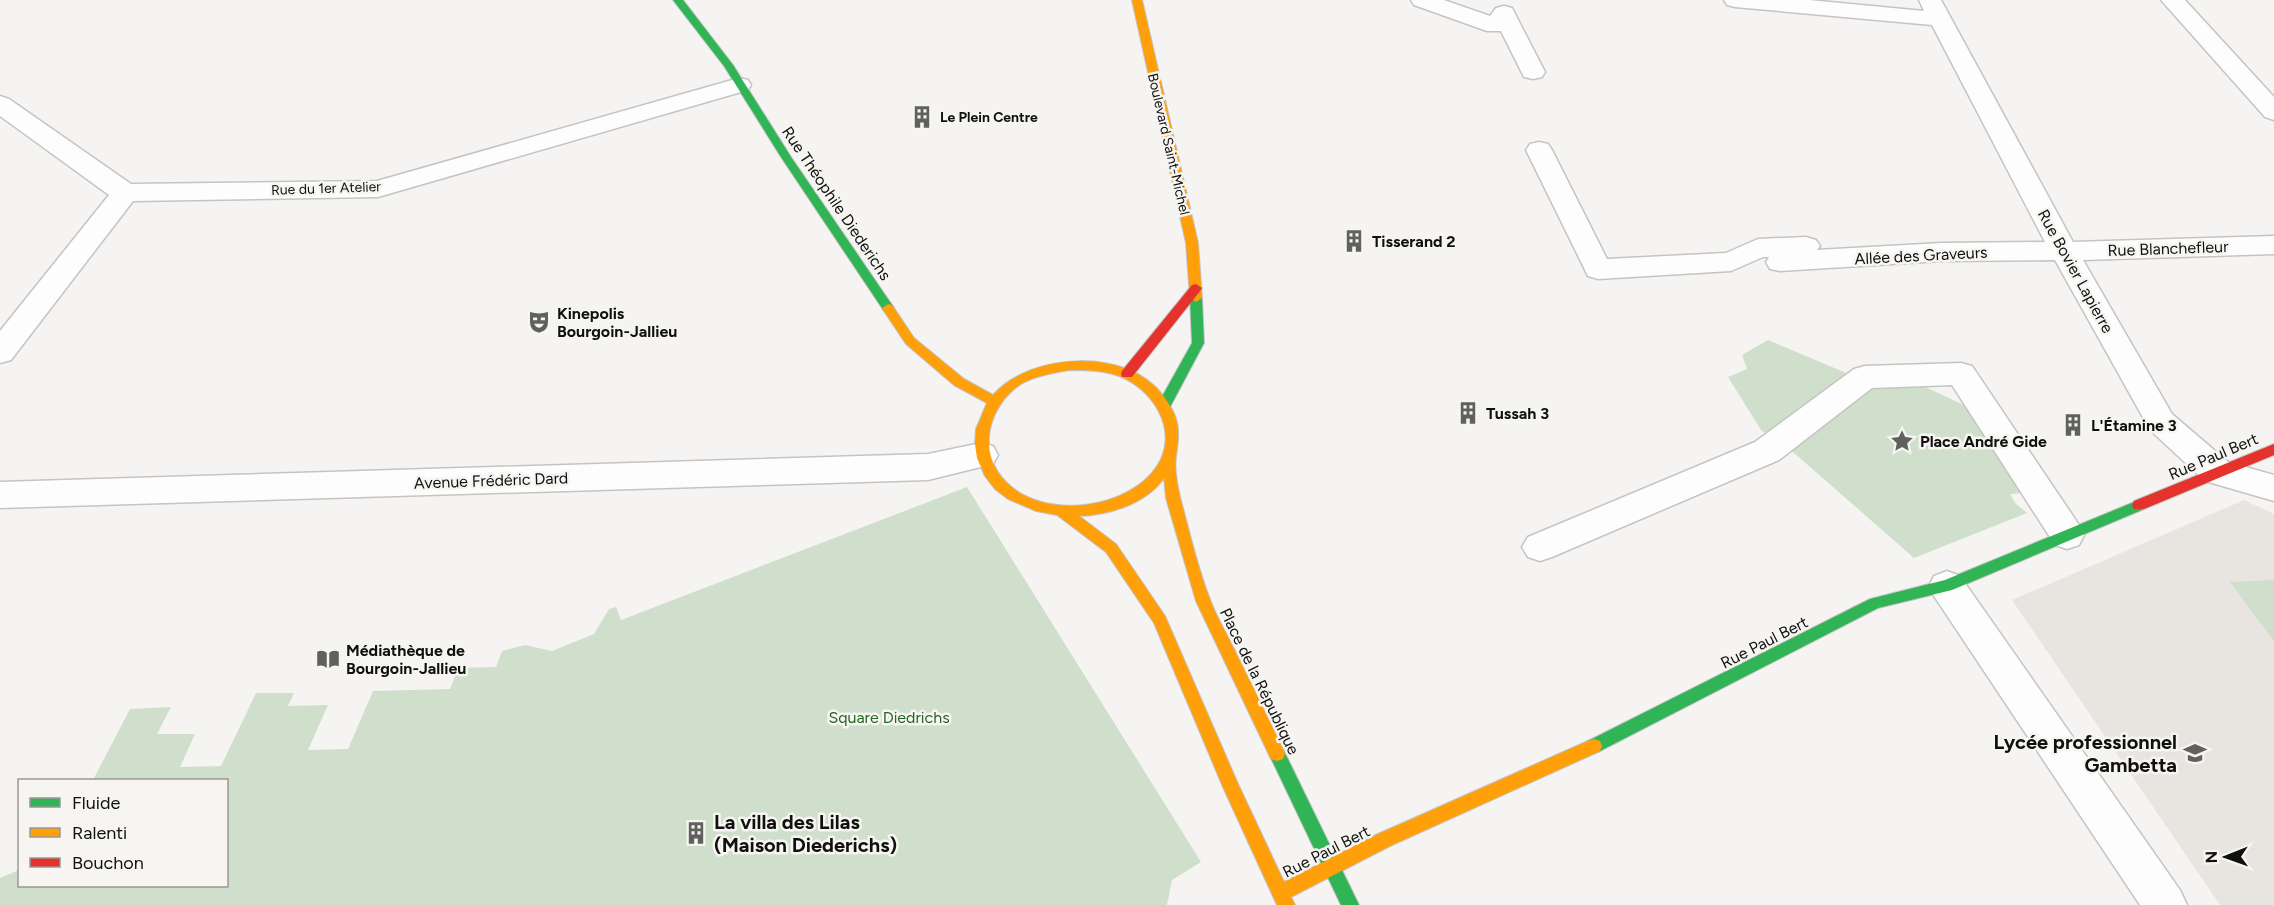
<svg xmlns="http://www.w3.org/2000/svg" width="2274" height="905" viewBox="0 0 2274 905" font-family="Figtree,sans-serif">
<rect width="100%" height="100%" fill="#f5f4f3"/>
<path fill="#e8e5e0" d="M2244,500l30,14v391h-54l-208,-305z"/>
<g fill="#cfdfcc">
<path d="M1768,340l109,46 44,-1 49,23 56,85 -16,1 5,9 12,10 -113,45 -121,-106 -32,-22 -33,-53 19,-8 -5,-14z"/>
<path d="M967,487l234,375 -29,18 -5,25h-1167v-27l19,-8 1,16h206v-106h-133l37,-71 41,-2 -14,27h38l-15,33 41,-1 35,-73h38l-6,13 40,-1 -20,45 40,-1 25,-58 77,-2 8,-21 38,-1 6,-16 23,-6 27,6 42,-17 15,-25 7,-2 5,13z"/>
<path d="M2274,580v61l-44,-59z"/>
</g>
<g fill="none" stroke-linecap="round" stroke-linejoin="round">
<g stroke="#c5c4c3" stroke-width="3">
<g id="street">
<path d="M1411,0h33l46,16 6,-8 8,-2 8,2 33,64 -3,5 -9,2 -9,-2 -23,-46h-14l-73,-26z"/>
<path d="M1724,0h85l115,11 -5,-11h22l132,242 201,-6v18l-191,6 89,154 56,48 46,13v26l-69,-20 -55,-51 -95,-170 -114,1 -161,10 -10,-2 -4,-7 3,-5h-6l-32,14 -133,8 -10,-3 -62,-126 4,-6 9,-2 9,2 4,6 55,109 119,-6 32,-14 48,-2 10,3 4,6 -3,4 124,-7 104,-1 -113,-217 -197,-18 -8,-2z"/>
<path d="M2161,0h24l89,97v23l-9,-3z"/>
<path d="M739,78l9,2 3,5 -3,5 -370,107 -245,4 -122,159 -11,3v-32l109,-136 -109,-79v-20l9,3 122,85 246,-3z"/>
<path d="M1961,363l11,3 107,159 5,10 -5,10 -12,4 -12,-4 -103,-160 -80,3 -93,72 -227,97 -12,4 -12,-4 -6,-10 6,-10 227,-95 99,-73 11,-3z"/>
<path d="M981,443l12,3 5,9 -5,9 -65,16 -928,28v-26l928,-28z"/>
<path d="M1947,571l13,5 220,314 7,15h-47l-206,-309 -5,-10 5,-10z"/>
</g>
</g>
<g stroke="#c5c4c3" stroke-width="2">
<g id="fast">
<path d="M673,0h10l50,65 58,92 101,148 2,3 -2,3h-8l-103,-154 -57,-91z"/>
<path d="M1196,294l6,4 2,45 -34,64 -5,2 -7,-5 34,-61 -2,-45z"/>
<path d="M2139,500l5,1 2,4 -2,4 -192,81 -74,18 -278,143 -6,2 -6,-2 -2,-5 2,-5 282,-142 75,-19z"/>
<path d="M1277,747l6,2 76,156h-18l-72,-151 2,-5z"/>
</g>
</g>
<g stroke="#c5c4c3" stroke-width="2">
<g id="slow">
<path d="M1132,0h10l56,243 4,55 -6,4 -6,-4 -4,-55z"/>
<path d="M888,304l4,1 22,33 50,41 29,16c38,-43 136,-48 171,2 16,21 16,34 12,59 -2,12 2,33 5,45 9,33 17,69 30,101 6,16 16,32 24,49 16,32 32,65 48,98l2,5 -2,5 -6,2 -6,-2 -75,-158 -30,-103 -2,-20c-18,26 -55,37 -85,38l37,28 49,72 73,168 46,98 94,-48 210,-93 6,-2 6,2 2,5 -2,5 -210,95 -99,51 4,8h-18l-54,-118 -69,-164 -48,-71 -49,-37 -21,-4 -28,-12 -13,-10 -10,-13 -8,-18 -2,-14 1,-15 11,-26 -33,-18 -48,-41 -24,-36zM1069,370c16,0 34,0 50,6 39,15 64,63 32,98 -33,37 -110,44 -145,8 -30,-30 -18,-76 15,-98 14,-8 32,-11 48,-14z"/>
</g>
</g>
<g stroke="#c5c4c3" stroke-width="2">
<g id="jam">
<path d="M1196,284l6,4 -2,3 -68,86h-10l-1,-3 1,-3 70,-86z"/>
<path d="M2274,444v11l-130,54h-10l-2,-4 2,-4z"/>
</g>
</g>
<use href="#street" fill="#fefdfd" fill-rule="evenodd"/>
<use href="#fast" fill="#30b455" fill-rule="evenodd"/>
<use href="#slow" fill="#ff9f0a" fill-rule="evenodd"/>
<use href="#jam" fill="#e5322d" fill-rule="evenodd"/>
</g>
<defs>
<g id="building-bare" transform="scale(1.8)"><path d="M-4-6H4V6H1V3H-1V6H-4ZM-2.5-4.3h1.7v1.8h-1.7ZM.8-4.3h1.7v1.8H.8ZM-2.5-1h1.7V.8h-1.7ZM.8-1h1.7V.8H.8Z" fill="#60605f" stroke="#f6f5f2" stroke-width="2.5" paint-order="stroke"/></g>
<g id="theatre-bare" transform="scale(1.8)"><path d="M-5-5.5Q0-4 5-5.5V0Q5 5 0 6Q-5 5-5 0ZM-3.3-2.5H-1v1.5H-3.3ZM1-2.5H3.3v1.5H1ZM-2.8 1Q0 5.5 2.8 1Z" fill="#60605f" stroke="#f6f5f2" stroke-width="2.5" paint-order="stroke"/></g>
<g id="sight-bare" transform="scale(1.8)"><path d="M0-6L1.8-2.2L6-1.7L2.9 1.2L3.7 5.4L0 3.3L-3.7 5.4L-2.9 1.2L-6-1.7L-1.8-2.2Z" fill="#60605f" stroke="#f6f5f2" stroke-width="2.5" paint-order="stroke"/></g>
<g id="library-bare" transform="scale(1.8)"><path d="M-6-4Q-3-5.5-.7-3.5V5Q-3 3-6 4ZM6-4Q3-5.5 .7-3.5V5Q3 3 6 4Z" fill="#60605f" stroke="#f6f5f2" stroke-width="2.5" paint-order="stroke"/></g>
<g id="school-bare" transform="scale(1.8)"><path d="M0-5L7-2L0 1L-7-2ZM-4 1L0 2.5L4 1V4Q0 6-4 4Z" fill="#60605f" stroke="#f6f5f2" stroke-width="2.5" paint-order="stroke"/></g>
</defs>
<g fill-rule="evenodd">
<use href="#building-bare" x="922" y="117"/>
<use href="#building-bare" x="1354" y="241"/>
<use href="#theatre-bare" x="539" y="322"/>
<use href="#building-bare" x="1468" y="413"/>
<use href="#building-bare" x="2073" y="425"/>
<use href="#sight-bare" x="1902" y="441"/>
<use href="#library-bare" x="328" y="659"/>
<use href="#school-bare" x="2195" y="753"/>
<use href="#building-bare" x="696" y="833"/>
</g>
<g text-anchor="middle" stroke-width="5" stroke-linejoin="round" paint-order="stroke">
<g font-size="14" font-weight="bold" fill="#10100f" stroke="#f6f5f2" text-anchor="start">
<text x="940" y="122">Le Plein Centre</text>
</g>
<g font-size="14" fill="#10100f" stroke="#f6f5f2">
<text transform="translate(1169 144) rotate(77)" y="5">Boulevard Saint-Michel</text>
<text transform="translate(326 188) rotate(-2)" y="5">Rue du 1er Atelier</text>
</g>
<g font-size="16" fill="#10100f" stroke="#f6f5f2">
<text transform="translate(837 203) rotate(56)" y="6">Rue Théophile Diederichs</text>
<text transform="translate(2168 248) rotate(-2)" y="6">Rue Blanchefleur</text>
<text transform="translate(1921 255) rotate(-3)" y="6">Allée des Graveurs</text>
<text transform="translate(2076 271) rotate(61)" y="6">Rue Bovier Lapierre</text>
<text transform="translate(2213 456) rotate(-23)" y="6">Rue Paul Bert</text>
<text transform="translate(491 480) rotate(-2)" y="6">Avenue Frédéric Dard</text>
<text transform="translate(1764 642) rotate(-27)" y="6">Rue Paul Bert</text>
<text transform="translate(1260 681) rotate(64)" y="6">Place de la République</text>
<text transform="translate(1326 851) rotate(-27)" y="6">Rue Paul Bert</text>
</g>
<g font-size="16" font-weight="bold" fill="#10100f" stroke="#f6f5f2" text-anchor="start">
<text x="1372" y="247">Tisserand 2</text>
<text x="557" y="319">Kinepolis<tspan x="557" dy="18">Bourgoin-Jallieu</tspan></text>
<text x="1486" y="419">Tussah 3</text>
<text x="2091" y="431">L'Étamine 3</text>
<text x="1920" y="447">Place André Gide</text>
<text x="346" y="656">Médiathèque de<tspan x="346" dy="18">Bourgoin-Jallieu</tspan></text>
</g>
<g font-size="16" fill="#266624" stroke="#f6f5f2">
<text x="889" y="723">Square Diedrichs</text>
</g>
<g font-size="20" font-weight="bold" fill="#10100f" stroke="#f6f5f2" text-anchor="end">
<text x="2177" y="749">Lycée professionnel<tspan x="2177" dy="23">Gambetta</tspan></text>
<text x="714" y="829" text-anchor="start">La villa des Lilas<tspan x="714" dy="23">(Maison Diederichs)</tspan></text>
</g>
</g>
<rect x="18" y="779" width="210" height="108" fill="#f6f5f2" stroke="#9a9997" stroke-width="1.5"/>
<rect x="30" y="798" width="30" height="9" fill="#30b455" stroke="#9a9997" stroke-width="1.5"/>
<text x="72" y="809" font-size="18" fill="#10100f">Fluide</text>
<rect x="30" y="828" width="30" height="9" fill="#ff9f0a" stroke="#9a9997" stroke-width="1.5"/>
<text x="72" y="839" font-size="18" fill="#10100f">Ralenti</text>
<rect x="30" y="858" width="30" height="9" fill="#e5322d" stroke="#9a9997" stroke-width="1.5"/>
<text x="72" y="869" font-size="18" fill="#10100f">Bouchon</text>
<g transform="translate(2226 857) rotate(269)" stroke="#f6f5f2" stroke-width="4.5" paint-order="stroke">
<path d="M0-4.5L10 22L0 15L-10 22Z" fill="#10100f"/>
<text y="-9" font-size="16" font-weight="bold" text-anchor="middle" fill="#10100f">N</text>
</g>
</svg>
